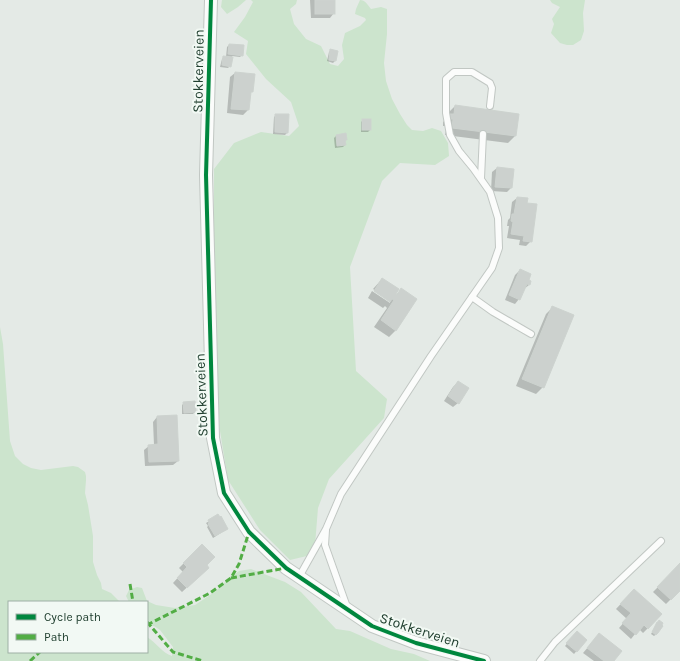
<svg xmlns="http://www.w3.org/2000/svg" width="680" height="661" viewBox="0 0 680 661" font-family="Karla,sans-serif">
<rect width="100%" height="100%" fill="#e4eae6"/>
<g fill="#cce4cd">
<path d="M222,0h24l-8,7 -11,7 -6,-7z"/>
<path d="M251,0h46l-1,4 -6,5 4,15 12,15 15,7 9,18 8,2 6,-7 -2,-14 3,-12 15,-7 6,-6 -1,-2 -10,-4 1,-5 4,-9c5,0 8,5 11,9l10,-2 6,2v25l-3,29 2,18 6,18 8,15 7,11 5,5 11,1 9,-3 9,3 7,12 1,13 -14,9 -35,-2 -18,18 -32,86 6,104 31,28 -3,19 -55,61 -11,29 -3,37 -4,10 -21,5 -30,-30 -32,-50 -8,-49 -6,-109v-153l20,-26 27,-11 28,4 10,-10 -8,-24 -25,-23 -20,-25 2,-13 -14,-9 11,-15 8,-15z"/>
<path d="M550,0h35l-2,13 1,18 -3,9 -8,5h-6l-7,-2 -9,-10 3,-9 -2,-5 8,-12 -8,-4z"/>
<path d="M0,327l3,17 7,97 5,15 8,8 8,4 10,2 32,-4 5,1 7,5 1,4v4l-1,13 3,12 5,31v26l4,13 4,8 1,6 9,4 9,9h-111v50h138v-15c9,5 15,16 25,19l1,-9 -13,-17 -6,-4h-7v-24h-18l-3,-6 3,-6 8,-3 5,1 5,13 9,4 19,3 20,-3 21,-14 12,-12 11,-8 12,-2 34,13 16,10 35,37 14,2 41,18 23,5 16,7h-430z"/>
</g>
<g fill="#0003">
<path d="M306,0h28v13l-4,5h-19l-1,-18z"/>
<path d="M229,45l13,10 -2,2 -8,-1 -2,10 -2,2 -8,-1 2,-8 2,-2h2l1,-10z"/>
<path d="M331,50l4,11 -2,2 -6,-2 2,-9z"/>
<path d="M235,73l17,18 -3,3 -1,16 -5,5 -16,-2 3,-36z"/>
<path d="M455,106l63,8 -3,22 -7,7 -63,-8 2,-9h-4v-4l5,-5v-4z"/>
<path d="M276,115l11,18 -2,2 -12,-1 1,-17z"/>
<path d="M363,120l7,10 -2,2h-7v-10z"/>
<path d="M336,136l10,4 -2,1 1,4 -2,2 -8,1 -1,-10z"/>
<path d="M497,168l14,20 -4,4 -16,-1 1,-19z"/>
<path d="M517,198l9,6 5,37 -5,5 -7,-1 1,-5 -13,-2 2,-12h-2l1,-6 2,-2 2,-16z"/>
<path d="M520,270l8,10 2,2 -1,3 -5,4 -5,10 -4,5 -10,-4 10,-25z"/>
<path d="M382,279l11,19 8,-8 -5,40 -7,7 -15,-10 13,-19 -2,-2 -2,2 -15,-10 4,-7 18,12v-3l-17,-11z"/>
<path d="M553,307l-10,80 -7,7 -20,-8 30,-72z"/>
<path d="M458,382v21l-5,4 -9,-6 9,-14z"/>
<path d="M184,403l11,9 -2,2h-11v-9z"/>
<path d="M157,417l21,44 -5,4 -28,1 -1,-16 5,-4 5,-1 -1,-23z"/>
<path d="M218,516l9,13 -14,9 -6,-11 1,-1 -2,-3z"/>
<path d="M202,545l3,20 3,3 -26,24 -9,-9 10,-11 -4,-4z"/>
<path d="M680,565v25l-14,14 -13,-12z"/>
<path d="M629,595l19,33 -5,5 -4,-4 -8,10 -12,-11 8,-9 -11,-10z"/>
<path d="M657,623l1,10 -4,3 -3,-2z"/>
<path d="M577,632l9,8 -12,14 -9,-8z"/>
<path d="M595,639l17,22h-18l-11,-8z"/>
</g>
<g fill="#ccd1ce" stroke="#cdd3cf">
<rect x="315" y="0" width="20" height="14"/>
<path d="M229,44l15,1 -1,11 -15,-2z"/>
<path d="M330,49l8,2 -2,10 -7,-1z"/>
<path d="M223,56l10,1 -2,10 -9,-2z"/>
<path d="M235,72l20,2 -2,18h-2l-2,18 -18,-1z"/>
<path d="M455,105l64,9 -3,22 -64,-8 1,-9h-4l1,-5h4z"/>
<path d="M275,114h14l-1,19 -13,-1z"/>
<rect x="362" y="119" width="9" height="11"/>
<path d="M346,133l1,7h-2l1,5 -9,1 -1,-11z"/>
<path d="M497,167l17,2 -2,19 -17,-1z"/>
<path d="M517,197l11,1 -1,5 10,1 -5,38 -9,-1 1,-5 -13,-2 2,-12 -2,-1 1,-7h2z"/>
<path d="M520,269l11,5 -2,6 2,1 -1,4 -3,-1 -7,16 -11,-5z"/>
<path d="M382,278l17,11 -3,5 1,1 4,-7 16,11 -21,32 -15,-11 13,-20 -2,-1 -2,3 -16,-11z"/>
<path d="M552,306l22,9 -30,73 -22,-9z"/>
<path d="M458,381l11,7 -10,16 -11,-8z"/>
<path d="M195,401l1,11 -12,1 -1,-11z"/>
<path d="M177,415l2,46 -30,1 -1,-17 10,-1 -1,-28z"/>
<path d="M218,514l2,3 1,-1 7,13 -13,7 -7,-12 1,-1 -1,-3z"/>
<path d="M202,544l13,13 -8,8 2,3 -22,20 -10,-10 10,-11 -4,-4z"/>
<path d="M680,563v28l-9,9 -14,-13z"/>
<path d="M634,589l28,25 -14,15 -4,-4 -8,10 -14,-12 9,-10 -11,-9z"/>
<path d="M659,620l4,3 -1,2 1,1 -5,7 -2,2 -4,-3 5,-10h1z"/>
<path d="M577,631l10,9 -10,12 -11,-9z"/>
<path d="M599,633l23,18 -8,10h-10l-17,-13z"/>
</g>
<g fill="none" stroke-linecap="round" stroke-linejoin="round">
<g stroke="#c1c7c3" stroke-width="8">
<g id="service">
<path d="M481,178l2,-44"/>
<path d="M472,297l21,15 38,22"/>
<path d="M326,530l-1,15 22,62"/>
<path d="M299,577l27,-48 15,-35 90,-138 61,-88 7,-20 -1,-30 -8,-26 -17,-24 -14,-17 -9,-16 -4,-22v-34l8,-7h18l18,11 2,5 -2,18"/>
<path d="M540,661l15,-19 106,-101"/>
</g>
</g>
<g stroke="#c1c7c3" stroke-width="14">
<path id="minor" d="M211,0l-5,175 7,263 11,55 25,39 37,36 86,58 44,17 68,18"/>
</g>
<use href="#service" stroke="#fbfcfb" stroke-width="6"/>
<use href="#minor" stroke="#fbfcfb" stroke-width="12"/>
<g stroke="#52ad45" stroke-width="3" stroke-dasharray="6 3" stroke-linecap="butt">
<path d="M231,578l55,-10"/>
<path d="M130,584l3,18"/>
<path d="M147,622l26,30 30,9"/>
<path d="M147,625l63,-32 21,-15 8,-14 10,-32"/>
<path d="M30,661l10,-9"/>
</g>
<g stroke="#f2f9f4" stroke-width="6">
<path id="cycleway" d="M211,0l-5,175 7,263 11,55 25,39 37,36 86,58 44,17 68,18"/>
</g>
<use href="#cycleway" stroke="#00873e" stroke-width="4"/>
</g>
<g text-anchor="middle" stroke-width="4" stroke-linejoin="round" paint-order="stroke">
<g font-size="14" fill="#203f2f" stroke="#f2f9f4">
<text transform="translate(198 71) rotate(-89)" y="5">Stokkerveien</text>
<text transform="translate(201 395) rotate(-92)" y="5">Stokkerveien</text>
<text transform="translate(420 630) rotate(18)" y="5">Stokkerveien</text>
</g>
</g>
<rect x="8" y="601" width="140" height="52" fill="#f2f9f4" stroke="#9eafa5"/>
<rect x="16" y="614" width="20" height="6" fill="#00873e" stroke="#9eafa5"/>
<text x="44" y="621" font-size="12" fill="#203f2f">Cycle path</text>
<rect x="16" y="634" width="20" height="6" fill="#52ad45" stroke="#9eafa5"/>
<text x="44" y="641" font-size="12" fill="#203f2f">Path</text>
</svg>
